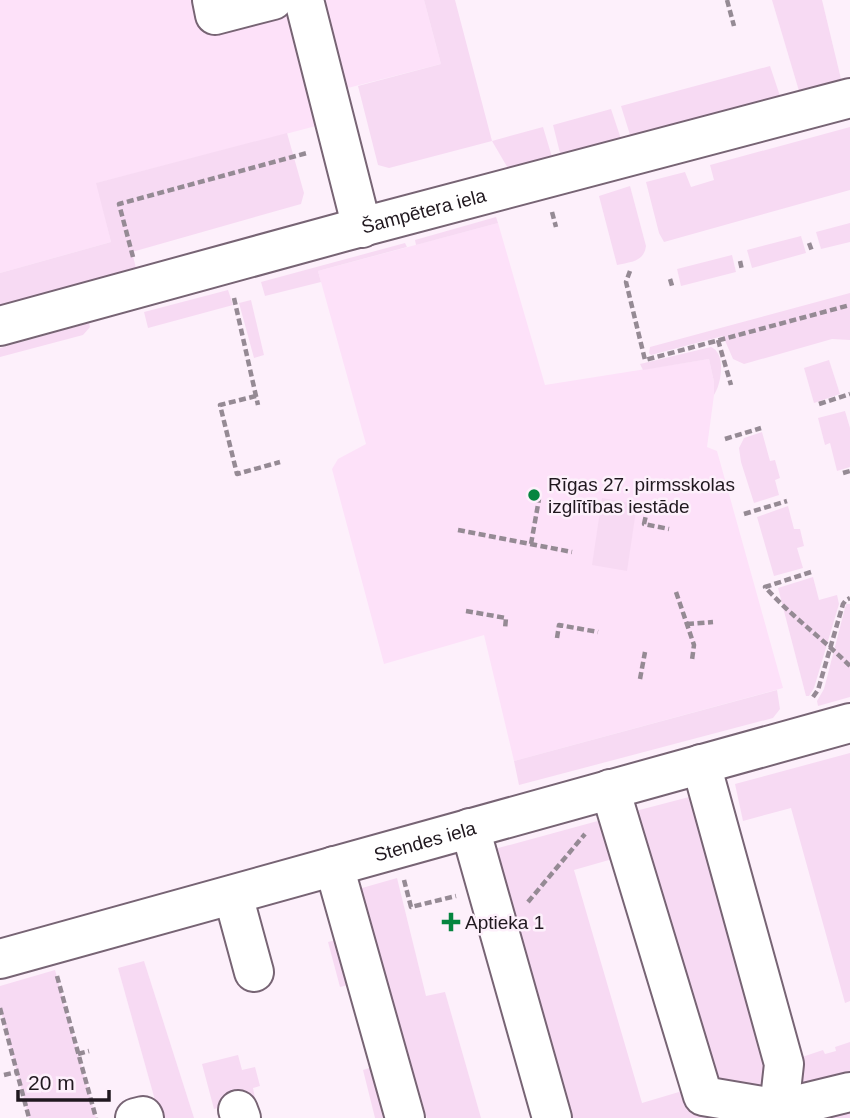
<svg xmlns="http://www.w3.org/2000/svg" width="850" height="1118" viewBox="0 0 850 1118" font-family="Arial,sans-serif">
<rect width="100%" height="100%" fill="#fdf0fb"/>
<g fill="#fde1f9">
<path d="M0,0h424l17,64 -132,34 7,28 -219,57 14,59 -111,31z"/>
<path d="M498,223l47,162 164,-26 5,23v13l-7,52 10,4 66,237 -269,73 -30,-126 -100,29 -52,-195 6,-10 28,-15 -48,-173z"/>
</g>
<g fill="#f7daf3">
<path d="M424,0h31l37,141 51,-14 9,30 -43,13 -17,-29 -103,27 -11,-3 -20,-79 83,-22z"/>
<path d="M772,0h50l19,79 -1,4 -38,11 -3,-3z"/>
<path d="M770,66l10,30 -1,4 -148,38 -10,-32z"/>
<path d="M611,109l10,30 -57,18 -4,-4 -7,-28z"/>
<path d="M850,127v63l-186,52 -5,-9 -13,-51 39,-10 6,15 23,-7 -4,-15z"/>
<path d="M287,133l17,60 -3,11 -169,48 5,20 -137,37v-36l111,-31 -15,-59z"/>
<path d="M630,186l16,60c-2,16 -16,16 -29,19l-18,-69z"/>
<path d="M496,217l2,6 -82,22 -1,-5z"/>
<path d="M850,223v19l-29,7 -5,-17z"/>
<path d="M801,236l5,17 -54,15 -5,-18z"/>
<path d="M405,243l2,4 -89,24 3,11 -56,14 -4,-14z"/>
<path d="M732,255l4,17 -55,14 -4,-17z"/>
<path d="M228,290l5,15 -85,23 -4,-16z"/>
<path d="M850,293v47l-18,-1 -88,25 -11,-5 -10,-23 -72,19 -2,-2 1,-6z"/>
<path d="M251,300l13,55 -10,3 -15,-55z"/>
<path d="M89,323l1,4 -7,8 -83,22v-9z"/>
<path d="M711,347c15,6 11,36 3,48v-13l-5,-23 -66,11 -3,-6z"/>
<path d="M829,360l11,34 -26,9 -10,-35z"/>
<path d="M845,411l5,17v39l-13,4 -7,-28 -5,2 -7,-27z"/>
<path d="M762,432l8,29 5,-1 5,18 -5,2 4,15 -25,8 -13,-41 -2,-14 5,-10z"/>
<path d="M602,498l35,6 -10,67 -35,-6z"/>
<path d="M788,506l6,23h6l4,17 -7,2 6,20 -29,8 -17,-59z"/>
<path d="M813,577l6,23 18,-5 2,9 -25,84 -5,8h-3l-28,-108z"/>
<path d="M846,604h4v93l-32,9 -1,-5 7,-12z"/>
<path d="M777,690l3,19 -7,9 -254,67 -5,-24z"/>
<path d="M850,753v248l-5,2 -54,-195 -48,13 -8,-37z"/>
<path d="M693,796l91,267 39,-13 2,4 11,-3 -1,-4 15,-5v76h-283l-76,-268 114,-31 18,37 -49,14 68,233 47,-14 -65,-275z"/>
<path d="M397,878l29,118 19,-4 36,126h-54l-72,-228z"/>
<path d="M344,938l12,45 -16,4 -12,-45z"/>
<path d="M144,961l50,157h-34l-42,-150z"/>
<path d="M55,970l41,148h-67l-29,-110v-22z"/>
<path d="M238,1055l4,15 13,-3 5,19 -7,2 2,10 -41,11 -12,-45z"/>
<path d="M378,1065l9,44 -4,9h-8l-12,-48z"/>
</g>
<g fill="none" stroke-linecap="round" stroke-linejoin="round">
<g stroke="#776474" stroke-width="42">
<g id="minor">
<path d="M212,0l3,15 58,-15"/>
<path d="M304,0l58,228"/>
<path id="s1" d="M0,326l343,-94 507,-134"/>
<path d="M701,764l83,300 -6,54"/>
<path d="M610,789l93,307 77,13 70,-17"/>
<path d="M470,828l82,290"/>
<path d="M334,866l71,252"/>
<path d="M233,895l21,77"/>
<path id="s2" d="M0,959l850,-236"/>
<path d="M238,1110l3,8"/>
<path d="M135,1118l8,-2 1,2"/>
</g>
</g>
<g stroke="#958a94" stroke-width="4.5" stroke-dasharray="7 3.5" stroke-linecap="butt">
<path d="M727,0l7,26"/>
<path d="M552,212l4,15"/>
<path d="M809,243l3,8"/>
<path d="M133,257l-14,-53 188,-51"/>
<path d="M740,261l2,9"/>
<path d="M630,271l-4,11 19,78 205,-55"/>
<path d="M670,279l3,10"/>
<path d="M234,298l24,107"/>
<path d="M718,340l13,45"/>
<path d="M256,396l-36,9 17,69 43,-12"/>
<path d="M819,404l31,-10"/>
<path d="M725,439l36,-11"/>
<path d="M843,473l7,-2"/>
<path d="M651,511h-4l-3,13 25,5"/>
<path d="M744,514l43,-13"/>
<path d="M458,530l114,22"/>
<path d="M531,544l8,-45"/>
<path d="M811,572l-46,15c26,29 57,51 85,79"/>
<path d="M676,592l18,53 -2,15"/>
<path d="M466,611l40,7 -1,11"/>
<path d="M687,624l26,-2"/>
<path d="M557,638l2,-13 39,7"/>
<path d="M640,679l5,-27"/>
<path d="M813,697l5,-7 25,-86 3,-4 4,-2"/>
<path d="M404,880l7,27 45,-11"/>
<path d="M528,902l57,-68"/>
<path d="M57,976l39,142"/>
<path d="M0,1008l29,110"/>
<path d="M78,1054l11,-3"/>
<path d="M4,1075l13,-3"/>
</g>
<use href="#minor" stroke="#fff" stroke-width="38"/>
</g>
<g fill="#05853f" stroke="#fdf0fb" stroke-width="2.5">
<circle cx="534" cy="495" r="7"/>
<path d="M447.5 911.5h7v7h7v7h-7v7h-7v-7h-7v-7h7z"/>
</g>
<g text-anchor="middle" stroke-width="5" stroke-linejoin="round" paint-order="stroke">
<g font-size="19" fill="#20181f" stroke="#fdf0fb">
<text dy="7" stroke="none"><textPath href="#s1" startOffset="439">Šampētera iela</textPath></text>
<text dy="7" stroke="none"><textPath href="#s2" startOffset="441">Stendes iela</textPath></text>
</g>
<g font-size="19" fill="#20181f" stroke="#fdf0fb" text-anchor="start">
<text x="548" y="491">Rīgas 27. pirmsskolas<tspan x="548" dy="22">izglītības iestāde</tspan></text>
<text x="465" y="929">Aptieka 1</text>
</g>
</g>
<path d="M18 1090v10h91v-10" fill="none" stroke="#20181f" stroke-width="3.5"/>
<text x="28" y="1090" font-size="21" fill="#20181f" stroke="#fdf0fb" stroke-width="5" paint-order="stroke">20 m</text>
</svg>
